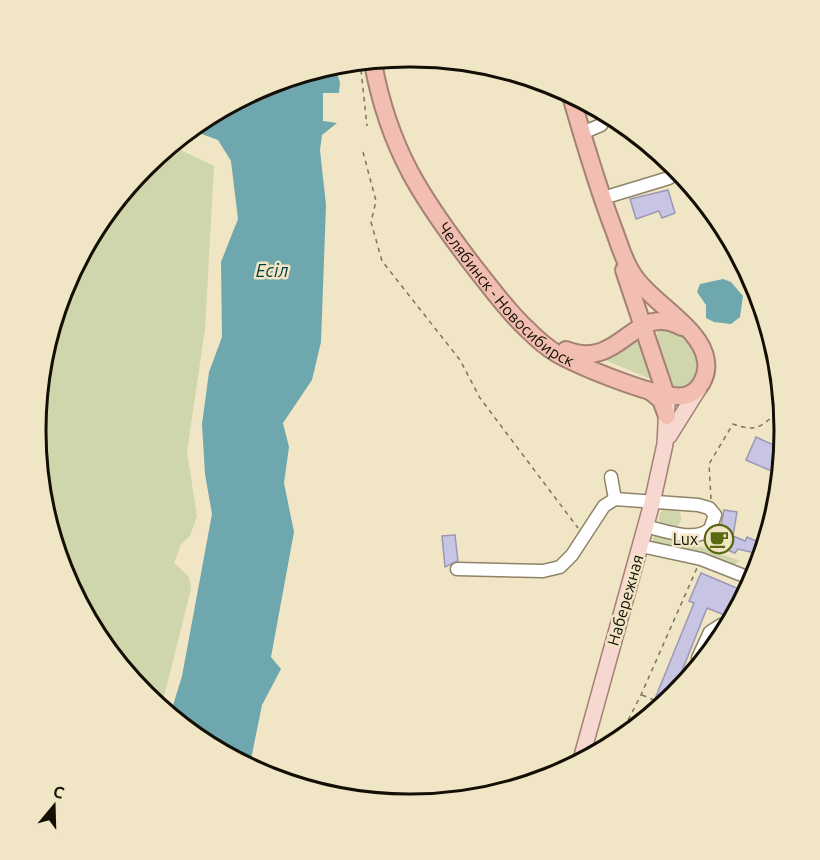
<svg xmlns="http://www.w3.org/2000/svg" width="820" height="860" viewBox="0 0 820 860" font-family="Ubuntu,sans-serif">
<rect width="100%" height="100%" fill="#f0e5c4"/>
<g fill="#cfd6ab">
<path d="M174,147l40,19 -9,163 -18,123 10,64 -7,20 -9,8 -7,19 15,14 2,11 -29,117 -17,-11 -81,-121 -28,-143 29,-143 81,-122z"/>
<path d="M675,326c20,21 30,30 19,60l-15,7 -8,-7 -14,-51 1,-7z"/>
<path d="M642,331l18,52 -60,-25z"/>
<circle cx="670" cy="518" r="11"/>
<path d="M657,534l20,4 63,23 -9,5 -68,-18 -10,-6v-5z"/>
</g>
<g fill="#6fa7ae">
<path d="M336,71l4,11 -1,11h-16v28l14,2 -15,12 -2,15 6,55 -5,137 -9,38 -29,43 6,24 -5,36 10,49 -23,125 10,12 -19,36 -12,59 -79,-52 11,-36 30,-162 -7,-40 -3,-50 7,-52 13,-35 -1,-75 17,-43 -7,-58 -13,-21 -22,-8 71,-48z"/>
<path d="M723,279l8,3 12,14 -3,21 -9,7 -17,-2 -8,-4v-13l-9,-13 3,-8z"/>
</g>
<g fill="#c8c5e4" stroke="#9b98b6" stroke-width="1.5">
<path d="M668,190l7,23 -13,5 -3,-7 -23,8 -6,-20z"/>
<path d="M756,437l24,11 -4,25 -30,-13z"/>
<path d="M724,510l13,2 -4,24 12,5 2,-4 14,6 -2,11 -21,-5 -3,4 -15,-6 2,-5 -3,-6z"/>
<path d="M455,535l3,26 -13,6 -3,-31z"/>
<path d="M701,573l43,18 -17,25 -20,-8 -35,88 -22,15 44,-108 -5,-2z"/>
</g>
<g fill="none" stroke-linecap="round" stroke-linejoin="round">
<g stroke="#8f8467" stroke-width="15">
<g id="minor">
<path d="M582,133l19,-8 4,-6"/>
<path d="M603,198l66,-20"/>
<path d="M611,477l4,22"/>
<path d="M641,546l60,13 51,20"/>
<path d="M457,569l86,2 17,-4 12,-12 32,-49 11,-7 83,6 11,3 6,7 -5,14c-15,14 -47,1 -65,-3"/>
<path d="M698,658l12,-26 11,-7"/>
</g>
</g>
<g stroke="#a48175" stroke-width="18">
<g id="major">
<path d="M669,436l30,-48"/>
<path d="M582,756l70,-253 13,-59 2,-40"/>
</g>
</g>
<g stroke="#a48175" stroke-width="20">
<g id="highway">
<path id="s1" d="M373,63c16,87 49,136 102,205 17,21 33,44 53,62 9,9 18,17 28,23 23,13 104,47 128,43 16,-3 24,-21 22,-35 -4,-33 -53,-57 -72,-85 -10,-14 -14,-30 -20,-46 -17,-44 -30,-89 -43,-134"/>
<path d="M624,270l42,125"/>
<path d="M566,350c55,22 68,-50 116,-23"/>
<path d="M650,391l11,9 6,16"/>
</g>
</g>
<g stroke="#7b745f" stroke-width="1.5" stroke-dasharray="4.5 4.5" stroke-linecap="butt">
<path d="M361,70l6,56"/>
<path d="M363,152l13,49 -5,21 11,39 78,99 20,38 98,130"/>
<path d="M711,499l-2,-35 24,-40c25,9 28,2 47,-14"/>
<path d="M642,695l12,5"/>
<path d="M624,728l17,-33 56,-127"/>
</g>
<use href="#minor" stroke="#fff" stroke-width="12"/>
<use href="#major" stroke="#f7d8d0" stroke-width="15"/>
<use href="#highway" stroke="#f2beb1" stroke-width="16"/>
</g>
<defs>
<g id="cafe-ring" transform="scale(1.5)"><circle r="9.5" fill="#f0e5c4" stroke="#596912" stroke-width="1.5"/><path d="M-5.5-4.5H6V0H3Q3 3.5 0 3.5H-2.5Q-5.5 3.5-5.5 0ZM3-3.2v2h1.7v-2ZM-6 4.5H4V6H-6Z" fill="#596912"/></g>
</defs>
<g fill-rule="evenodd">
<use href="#cafe-ring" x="719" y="539"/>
</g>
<g text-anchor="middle" stroke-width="5" stroke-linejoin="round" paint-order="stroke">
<g font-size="16" fill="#130f05" stroke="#f0e5c4">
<text dy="6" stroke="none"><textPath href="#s1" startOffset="273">Челябинск - Новосибирск</textPath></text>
<text transform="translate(625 600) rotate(-74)" y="6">Набережная</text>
</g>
<g font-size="16" fill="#130f05" stroke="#f0e5c4" text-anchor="end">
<text x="698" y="545">Lux</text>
</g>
<g font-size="18" font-style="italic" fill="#043b41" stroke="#f0e5c4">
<text x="272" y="277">Есіл</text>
</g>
</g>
<path d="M0 0H820V860H0ZM409 67H411A363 363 0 0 1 774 430V431A363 363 0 0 1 411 794H409A363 363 0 0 1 46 431V430A363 363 0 0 1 409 67Z" fill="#f0e5c4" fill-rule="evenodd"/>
<path fill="none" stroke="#130f05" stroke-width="3" d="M409 67H411A363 363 0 0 1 774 430V431A363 363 0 0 1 411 794H409A363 363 0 0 1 46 431V430A363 363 0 0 1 409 67Z"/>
<g transform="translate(54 806) rotate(19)" stroke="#f0e5c4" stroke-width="4.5" paint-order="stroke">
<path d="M0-4.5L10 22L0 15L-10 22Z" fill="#130f05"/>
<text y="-9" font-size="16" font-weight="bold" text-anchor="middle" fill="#130f05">С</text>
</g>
</svg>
